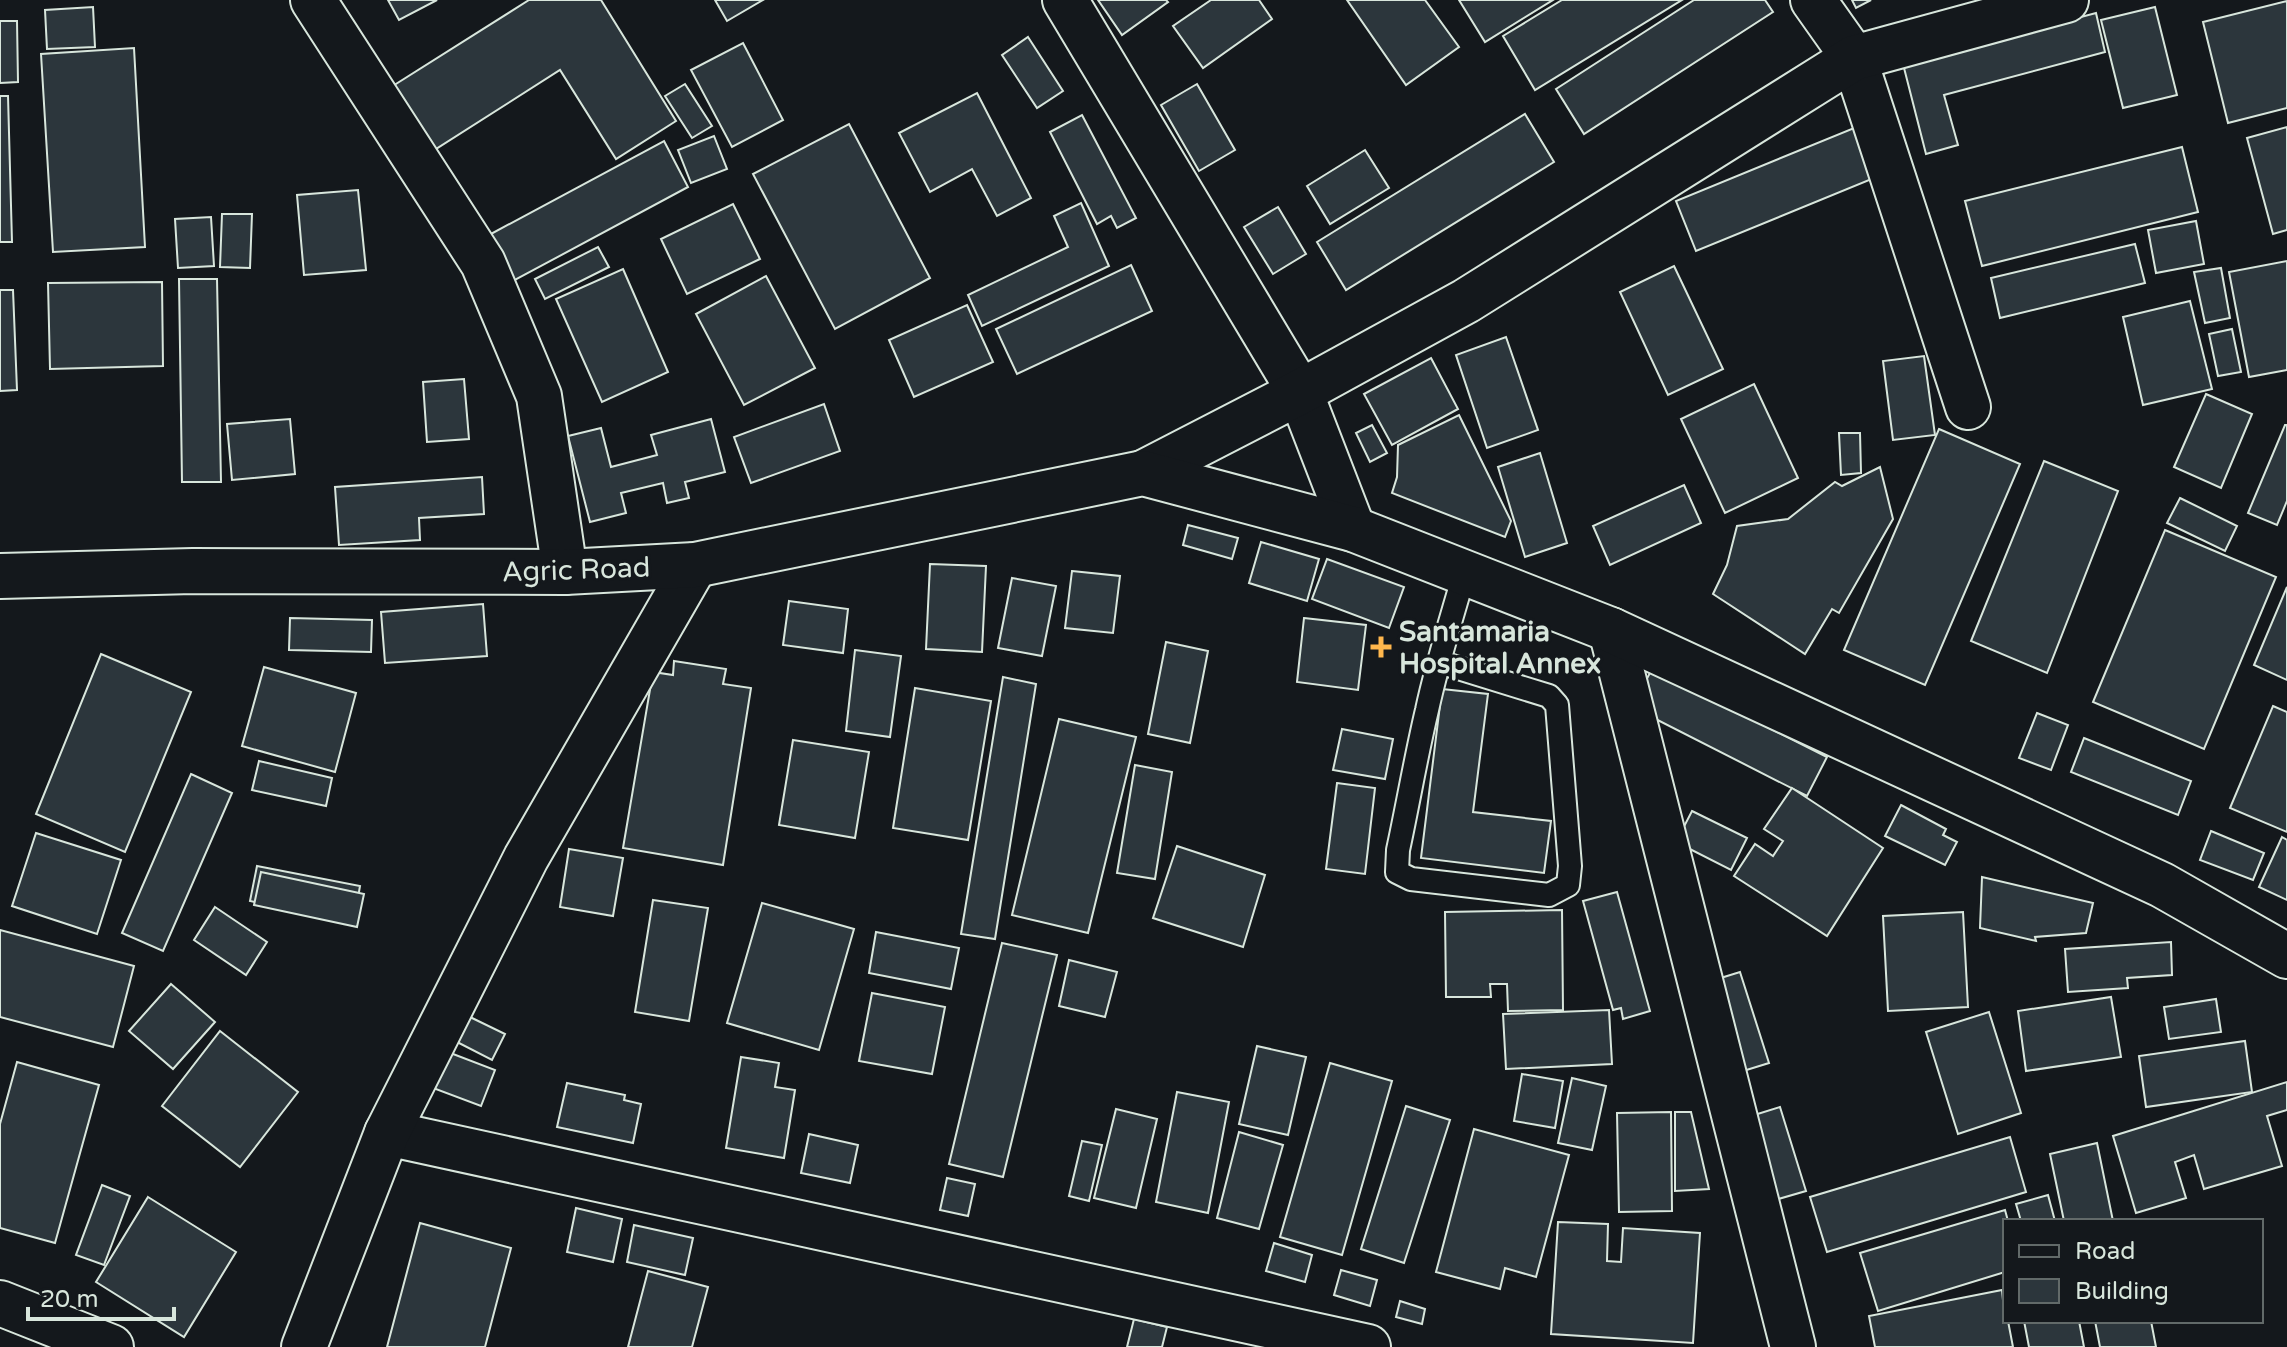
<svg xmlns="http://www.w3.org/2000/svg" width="2287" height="1347" viewBox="0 0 2287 1347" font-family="'Varela Round',sans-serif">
<rect width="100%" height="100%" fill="#14181c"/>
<g fill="#2c363c" stroke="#d8e6dc" stroke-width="2">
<path d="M388,0h49l-38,20z"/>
<path d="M529,0h72l75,121 -60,38 -56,-89 -132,84 -40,-65z"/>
<path d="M715,0h48l-36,21z"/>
<path d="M1098,0h68l2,2 -46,33z"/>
<path d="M1211,0h48l13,19 -69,49 -30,-42z"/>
<path d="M1347,0h78l34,47 -53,38z"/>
<path d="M1459,0h94l-68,42z"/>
<path d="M1562,0h120l-147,90 -32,-54z"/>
<path d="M1694,0h71l8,12 -189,122 -28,-45z"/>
<path d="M1852,0h19l-15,8z"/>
<path d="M2287,1v107l-59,15 -25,-101z"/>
<path d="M93,7l2,40 -48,2 -2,-39z"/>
<path d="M2155,7l22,88 -54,13 -22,-88z"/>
<path d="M2096,13l9,39 -161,43 14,50 -32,9 -23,-90z"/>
<path d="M0,21h17l1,61 -18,1z"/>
<path d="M1028,37l35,54 -26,17 -35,-53z"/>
<path d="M743,43l40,77 -51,27 -41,-77z"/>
<path d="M134,48l11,199 -92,5 -12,-198z"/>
<path d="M685,84l27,42 -20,12 -27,-42z"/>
<path d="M1197,84l38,66 -36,21 -38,-66z"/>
<path d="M977,93l54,105 -34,18 -25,-47 -42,23 -31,-59z"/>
<path d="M0,96h8l4,146h-12z"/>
<path d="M1525,114l29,48 -208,128 -29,-48z"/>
<path d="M1082,115l54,103 -19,10 -6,-12 -14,8 -47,-92z"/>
<path d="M849,124l81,154 -95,51 -82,-155z"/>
<path d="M1859,126l20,50 -183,75 -20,-50z"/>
<path d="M2287,127v103l-14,4 -26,-96z"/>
<path d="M714,136l13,33 -36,14 -13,-33z"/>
<path d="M664,141l24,46 -175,94 -24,-46z"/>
<path d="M2182,147l16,65 -216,54 -17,-65z"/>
<path d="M1365,150l24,38 -59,36 -23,-38z"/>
<path d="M358,190l8,80 -62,5 -7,-80z"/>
<path d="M1081,203l28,63 -127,60 -14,-31 100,-48 -14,-31z"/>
<path d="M733,204l27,55 -73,35 -26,-55z"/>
<path d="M1278,207l28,47 -33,20 -29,-47z"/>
<path d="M222,214h30l-2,54 -30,-1z"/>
<path d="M211,217l3,49 -36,2 -3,-49z"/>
<path d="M2196,221l8,43 -48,9 -8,-43z"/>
<path d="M2135,244l10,39 -145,35 -9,-40z"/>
<path d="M598,247l11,20 -64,32 -10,-20z"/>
<path d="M2287,261v109l-38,7 -20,-105z"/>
<path d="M1131,265l21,46 -135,63 -21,-45z"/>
<path d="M1674,266l49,103 -55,26 -48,-103z"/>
<path d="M2221,268l9,50 -25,5 -11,-51z"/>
<path d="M623,269l45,103 -66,30 -46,-103z"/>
<path d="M766,276l49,92 -71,37 -48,-91z"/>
<path d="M179,279h38l4,203h-39z"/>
<path d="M162,282l1,84 -113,3 -2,-86z"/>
<path d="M0,290h13l4,100 -17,1z"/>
<path d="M2190,301l22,88 -69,16 -20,-88z"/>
<path d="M967,305l26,57 -79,35 -25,-57z"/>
<path d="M2232,329l9,43 -23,4 -9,-42z"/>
<path d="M1506,337l32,93 -51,18 -31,-93z"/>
<path d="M1924,356l11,79 -42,5 -10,-79z"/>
<path d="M1431,358l27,51 -66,36 -28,-51z"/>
<path d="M464,379l5,60 -42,3 -4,-60z"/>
<path d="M1754,384l44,94 -73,35 -44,-94z"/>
<path d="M2206,394l46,20 -31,74 -47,-21z"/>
<path d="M824,404l16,47 -89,32 -17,-46z"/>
<path d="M1459,415l52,106 -6,16 -113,-44 5,-16 1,-32z"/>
<path d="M290,419l5,55 -63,6 -5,-56z"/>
<path d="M711,419l14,53 -40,10 4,16 -22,5 -4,-20 -42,10 5,20 -36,9 -22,-86 33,-8 10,39 46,-12 -6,-20z"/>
<path d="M1372,425l15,28 -17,9 -14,-29z"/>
<path d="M2285,425h2v76l-10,24 -29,-12z"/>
<path d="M1939,429l81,35 -95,221 -81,-35z"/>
<path d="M1839,433h21l1,40 -20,2z"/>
<path d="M1540,453l27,90 -42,14 -27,-90z"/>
<path d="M2044,461l74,30 -71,182 -76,-32z"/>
<path d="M1880,467l13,52 -54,94 -7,-4 -27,45 -92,-60 14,-29 10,-39 51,-7 47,-37 7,4z"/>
<path d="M482,477l2,37 -65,4 1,22 -81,5 -4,-58z"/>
<path d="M1684,485l17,38 -91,42 -17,-39z"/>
<path d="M2180,498l57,28 -12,25 -58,-28z"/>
<path d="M1188,525l50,13 -6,21 -49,-14z"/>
<path d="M2165,530l111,47 -72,172 -111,-47z"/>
<path d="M1261,542l58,17 -12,42 -58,-18z"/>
<path d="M1327,559l77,28 -15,41 -77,-29z"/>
<path d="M930,564l56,2 -4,86 -56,-3z"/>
<path d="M1072,571l48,5 -7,57 -48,-5z"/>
<path d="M1012,578l44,8 -14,70 -44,-8z"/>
<path d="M2287,587v93l-33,-15z"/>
<path d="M789,601l59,8 -5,44 -60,-8z"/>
<path d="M483,604l4,52 -102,7 -4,-51z"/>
<path d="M290,618l82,2 -1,32 -82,-2z"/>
<path d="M1304,618l62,7 -8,65 -61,-8z"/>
<path d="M1166,642l42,9 -18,92 -42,-9z"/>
<path d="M855,650l46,6 -11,81 -44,-6z"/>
<path d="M101,654l90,38 -66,160 -89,-38z"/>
<path d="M674,661l52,8 -3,15 28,4 -28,177 -100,-17 30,-176 20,3z"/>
<path d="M264,667l92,26 -21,79 -93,-26z"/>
<path d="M1652,669l175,88 -20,39 -175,-89z"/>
<path d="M1003,677l33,7 -41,255 -34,-5z"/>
<path d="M915,688l76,13 -23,139 -75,-12z"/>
<path d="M1442,689l46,5 -15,118 78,9 -7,52 -123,-15z"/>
<path d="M2273,706l14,6v120l-57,-24z"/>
<path d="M2037,713l31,12 -17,45 -32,-12z"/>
<path d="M1059,719l77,18 -48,196 -76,-18z"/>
<path d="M1342,729l51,10 -8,40 -52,-9z"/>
<path d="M2084,738l107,43 -13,34 -107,-43z"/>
<path d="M793,740l76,12 -14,86 -76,-13z"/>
<path d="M259,761l73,17 -6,28 -74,-16z"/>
<path d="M1135,765l37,7 -17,107 -38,-6z"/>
<path d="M191,774l41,19 -69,158 -41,-18z"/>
<path d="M1337,783l38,5 -10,86 -39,-5z"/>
<path d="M1792,788l91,60 -56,88 -93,-60 21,-32 18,12 10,-15 -19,-12z"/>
<path d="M1901,805l45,24 -3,6 14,7 -12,23 -60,-29z"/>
<path d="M1692,811l55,27 -16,32 -55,-28z"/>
<path d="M2211,831l53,22 -11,27 -53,-20z"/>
<path d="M36,833l85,27 -24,74 -85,-28z"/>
<path d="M2282,837l5,3v60l-28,-13z"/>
<path d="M1177,846l88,29 -22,72 -90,-29z"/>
<path d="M569,849l54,9 -10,58 -53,-9z"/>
<path d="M257,866l103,20 -6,35 -104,-20z"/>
<path d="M261,872l103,22 -7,33 -103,-22z"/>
<path d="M1982,877l111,26 -7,30 -51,4 1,4 -56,-13z"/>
<path d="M1617,892l33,119 -27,8 -2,-11 -8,2 -30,-109z"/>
<path d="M653,900l55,8 -19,113 -54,-9z"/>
<path d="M762,903l92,26 -35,121 -92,-27z"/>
<path d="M215,907l52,35 -21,33 -52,-35z"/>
<path d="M1562,910l1,100 -55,1 -1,-27h-17l1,13h-45l-1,-85z"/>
<path d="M1963,912l5,95 -80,4 -5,-95z"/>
<path d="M0,930l134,36 -21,81 -113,-30z"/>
<path d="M876,932l83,16 -8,41 -82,-16z"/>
<path d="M2171,942l1,33 -45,3 1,10 -60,4 -3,-43z"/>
<path d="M1002,943l55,12 -54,222 -54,-13z"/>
<path d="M1069,960l48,12 -12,45 -46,-11z"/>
<path d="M1740,972l29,91 -29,9 -29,-91z"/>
<path d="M171,984l44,38 -42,47 -44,-38z"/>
<path d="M872,993l73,14 -13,67 -73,-13z"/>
<path d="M2111,997l10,60 -95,14 -8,-60z"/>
<path d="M2216,999l5,33 -52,7 -5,-32z"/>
<path d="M1609,1010l3,54 -106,5 -3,-55z"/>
<path d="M1989,1012l32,101 -63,21 -32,-102z"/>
<path d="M470,1017l35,17 -13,26 -35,-18z"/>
<path d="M220,1031l78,61 -58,75 -78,-61z"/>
<path d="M2245,1041l7,51 -106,15 -7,-51z"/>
<path d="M1257,1046l49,11 -18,78 -49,-11z"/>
<path d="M440,1049l55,21 -14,36 -56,-21z"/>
<path d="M741,1057l38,6 -4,24 20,3 -11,68 -58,-10z"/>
<path d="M17,1062l82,23 -44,158 -55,-15v-104z"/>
<path d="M1330,1063l62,18 -50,174 -62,-18z"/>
<path d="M1522,1074l41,7 -8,47 -41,-7z"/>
<path d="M1572,1078l34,8 -14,64 -34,-7z"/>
<path d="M2287,1082v28l-20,6 15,50 -78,23 -10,-34 -19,7 11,36 -50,15 -23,-77z"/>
<path d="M567,1083l58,12 -1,5 17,4 -8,39 -76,-16z"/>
<path d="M1177,1092l52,10 -21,111 -52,-11z"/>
<path d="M1406,1106l44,14 -46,143 -43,-14z"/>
<path d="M1780,1107l26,84 -31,9 -27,-83z"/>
<path d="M1116,1109l41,10 -21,89 -42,-10z"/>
<path d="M1671,1112l1,99 -53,1 -2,-99z"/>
<path d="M1675,1112h16l18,77 -34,2z"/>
<path d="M1474,1129l95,26 -33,122 -31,-9 -5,21 -64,-17z"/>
<path d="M1239,1132l44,13 -24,84 -42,-11z"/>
<path d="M809,1134l49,11 -8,38 -49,-10z"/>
<path d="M2010,1137l16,55 -199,60 -17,-55z"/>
<path d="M1082,1141l20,4 -13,56 -20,-5z"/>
<path d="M2097,1143l16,78h-49l-14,-67z"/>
<path d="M947,1178l28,6 -7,32 -28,-6z"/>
<path d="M102,1185l28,11 -26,69 -28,-10z"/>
<path d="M2048,1195l7,26h-34l-5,-17z"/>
<path d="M148,1197l88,55 -52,85 -88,-55z"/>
<path d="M576,1208l46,11 -9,43 -46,-10z"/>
<path d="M2005,1210l3,11h-3v51l-127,39 -18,-58z"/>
<path d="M1558,1222l50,2 -1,37 14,1 2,-34 77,5 -7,110 -142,-9z"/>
<path d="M420,1223l91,25 -26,99h-98z"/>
<path d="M634,1225l59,13 -8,37 -58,-13z"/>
<path d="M1274,1243l38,12 -7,27 -39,-11z"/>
<path d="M1341,1270l36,10 -7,26 -36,-11z"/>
<path d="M648,1271l60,16 -16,60h-64z"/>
<path d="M2002,1290l3,31h3l5,26h-138l-6,-31z"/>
<path d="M1400,1301l25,8 -3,15 -26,-7z"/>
<path d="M1134,1319l33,8 -5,20h-35z"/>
<path d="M2024,1321h55l5,26h-55z"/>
<path d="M2095,1321h56l5,26h-56z"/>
</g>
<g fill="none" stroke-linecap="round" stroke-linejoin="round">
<g stroke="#d8e6dc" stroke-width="26">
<path id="lane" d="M1439,662l110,34 8,9 13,161 -2,19 -19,10 -138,-16 -14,-7 1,-22c10,-46 18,-94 29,-140 10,-47 25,-93 38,-139"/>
</g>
<g stroke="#d8e6dc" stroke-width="48">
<g id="street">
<path d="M313,0l170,263 56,133 26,176"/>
<path d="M1065,0l235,392 53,137"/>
<path d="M1813,0l41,58 114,349"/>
<path d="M1143,473l157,-81 166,-91 388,-243 212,-58"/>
<path d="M1611,630l182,717"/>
<path d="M387,1133l981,214"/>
<path d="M0,1303l111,44"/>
<path d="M304,1347l83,-214 139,-275 169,-293"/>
</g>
</g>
<g stroke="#d8e6dc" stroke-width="48">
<path id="secondary" d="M0,576l193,-5 372,1 130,-7 448,-92 210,56 258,101 551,255 125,71"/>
</g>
<use href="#lane" stroke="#14181c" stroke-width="22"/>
<use href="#street" stroke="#14181c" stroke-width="44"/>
<use href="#secondary" stroke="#14181c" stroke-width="44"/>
</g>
<path fill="#ffb74d" stroke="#14181c" stroke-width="3" d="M1377 635h8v8h8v8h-8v8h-8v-8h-8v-8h8z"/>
<g text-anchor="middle" stroke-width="6" stroke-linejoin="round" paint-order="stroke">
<g font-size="28" fill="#d8e6dc" stroke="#14181c">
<text transform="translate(576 569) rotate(-2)" y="10">Agric Road</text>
</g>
<g font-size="28" font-weight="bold" fill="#d8e6dc" stroke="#14181c" text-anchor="start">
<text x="1399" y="641">Santamaria<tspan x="1399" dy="32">Hospital Annex</tspan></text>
</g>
</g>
<rect x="2003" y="1219" width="260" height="104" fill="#14181c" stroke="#626a69" stroke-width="2"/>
<rect x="2019" y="1245" width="40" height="12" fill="#14181c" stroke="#626a69" stroke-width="2"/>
<text x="2075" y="1259" font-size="24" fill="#d8e6dc">Road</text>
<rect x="2019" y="1279" width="40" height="24" fill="#2c363c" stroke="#626a69" stroke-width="2"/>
<text x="2075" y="1299" font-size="24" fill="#d8e6dc">Building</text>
<path d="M28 1307v12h146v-12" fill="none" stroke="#d8e6dc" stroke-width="4"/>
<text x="40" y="1307" font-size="24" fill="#d8e6dc" stroke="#14181c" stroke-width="6" paint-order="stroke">20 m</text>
</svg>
